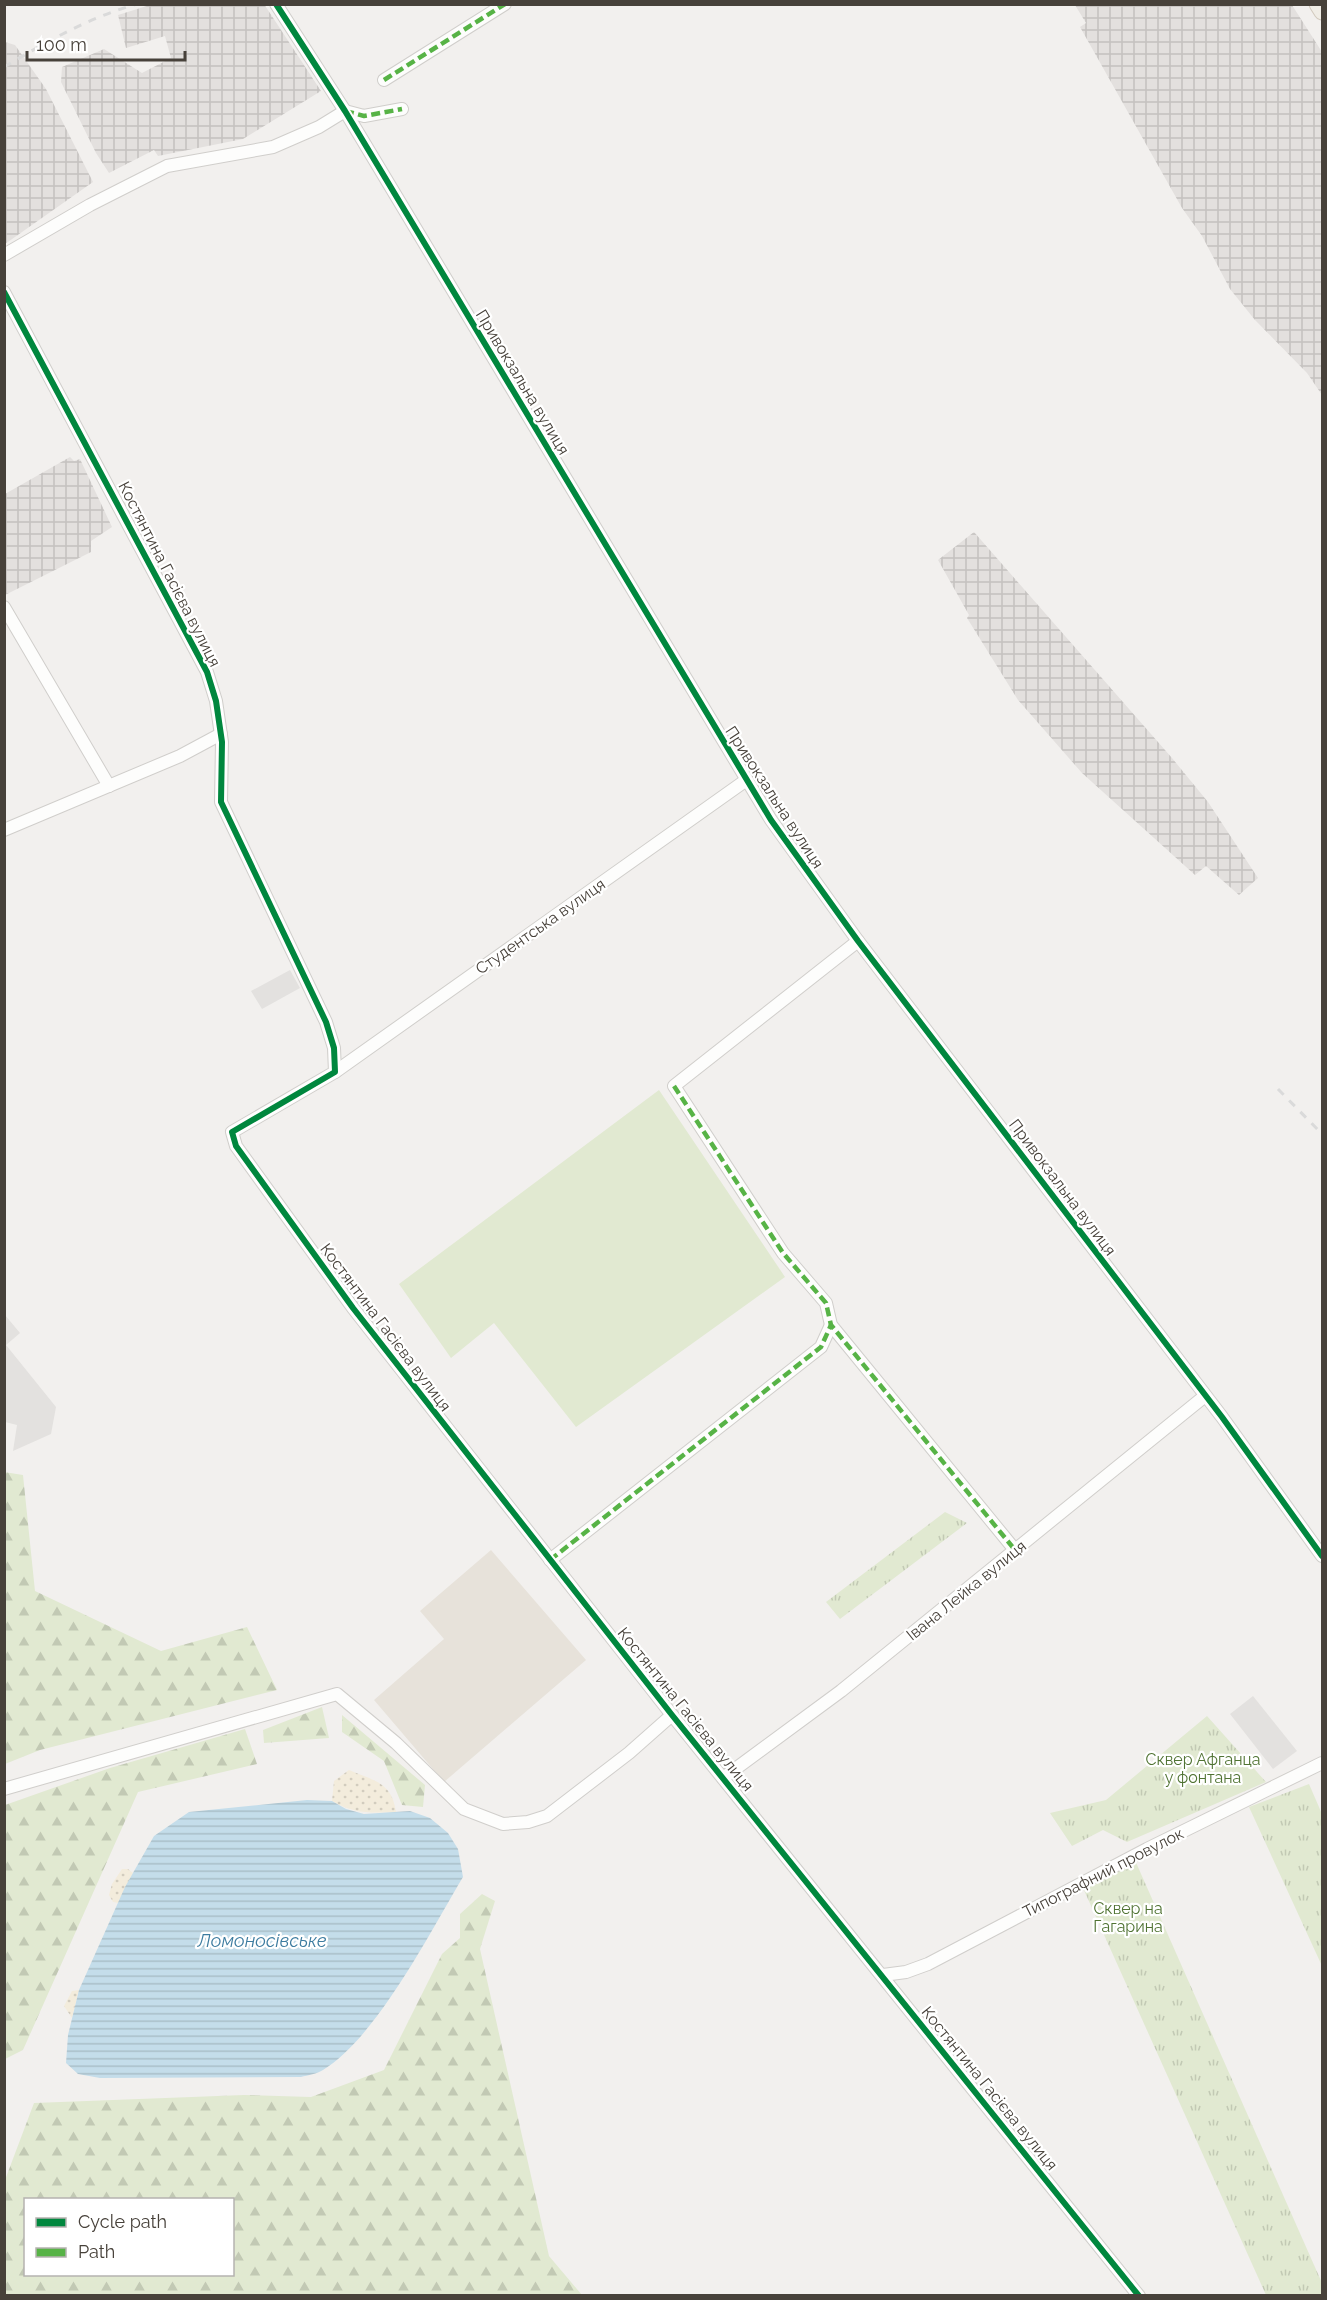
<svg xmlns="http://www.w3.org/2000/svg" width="1327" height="2300" viewBox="0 0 1327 2300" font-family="Raleway,sans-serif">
<defs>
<pattern id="industrial-grid" width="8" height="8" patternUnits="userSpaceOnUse" patternTransform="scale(1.5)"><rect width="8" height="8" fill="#e3e0de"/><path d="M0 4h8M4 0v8" fill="none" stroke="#c4c1bf"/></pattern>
<pattern id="forest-firs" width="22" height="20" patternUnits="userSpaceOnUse" patternTransform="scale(1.5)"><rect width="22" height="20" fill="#e1e9d1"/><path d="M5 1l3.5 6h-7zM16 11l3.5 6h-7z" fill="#c2c9b4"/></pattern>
<pattern id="sand-dots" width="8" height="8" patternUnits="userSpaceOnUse" patternTransform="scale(1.5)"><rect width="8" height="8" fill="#f3ecdc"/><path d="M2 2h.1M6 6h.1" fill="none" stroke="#d2ccbe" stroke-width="1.8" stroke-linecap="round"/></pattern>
<pattern id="park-tufts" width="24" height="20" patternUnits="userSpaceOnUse" patternTransform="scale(1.5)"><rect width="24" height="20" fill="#e1e9d1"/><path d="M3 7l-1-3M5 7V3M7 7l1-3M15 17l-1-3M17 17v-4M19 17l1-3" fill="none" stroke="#c2c9b4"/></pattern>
<pattern id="water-rules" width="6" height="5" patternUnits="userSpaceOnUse" patternTransform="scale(1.5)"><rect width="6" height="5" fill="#c4ddea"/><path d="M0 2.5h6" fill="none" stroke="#aabfc9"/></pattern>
</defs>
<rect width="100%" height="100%" fill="#f2f0ee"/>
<g fill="url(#industrial-grid)">
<path d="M264,4l57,87 -78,48 -85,17 -4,-6 -45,23 -13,-20 -35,-71 1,-15 42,-18 38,24 29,-15 -6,-22 -39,12 -8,-33 32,-10z"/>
<path d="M1075,5h217l30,47v343l-15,-22 -52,-53 -25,-31 -28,-53 -20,-28 -102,-181 6,-4z"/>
<path d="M5,42l10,3 31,44 47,93 -88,62z"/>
<path d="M70,457l4,4 6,-2 32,68 -21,14v11l-86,43v-101z"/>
<path d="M974,532l198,226 36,44 50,76 -19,17 -33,-29 -11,9 -113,-102 -64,-73 -51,-82 2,-3 -31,-55z"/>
</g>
<path fill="#e7e2da" d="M491,1550l95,110 -142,122 -70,-82 70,-61 -24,-28z"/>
<g fill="url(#forest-firs)" fill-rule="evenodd">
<path d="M4,1472l19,3 12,116 126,60 86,-24 30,63 -237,60 -35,14z"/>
<path d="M322,1707l7,31 -65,5 -1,-13z"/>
<path d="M342,1715l83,70 -2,22 -21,-2 -18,-44 -42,-29z"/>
<path d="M245,1729l12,35 -119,28 -115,258 -18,9v-254l105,-37z"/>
<path d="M482,1894l13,7 -15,48 69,307 33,39h-577v-115l29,-77 210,-8 67,2 73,-27 58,-116 18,-16v-24zM26,2200h206v74h-206z"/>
</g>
<g fill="url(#sand-dots)">
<path d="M349,1770c25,11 43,12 47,42 -25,1 -42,2 -64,-11l2,-20z"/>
<path d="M122,1869h6l5,4 -14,30 -6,-1 -4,-7 3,-11z"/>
<path d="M79,1990l-7,28 -8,-12 8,-15z"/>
</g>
<g fill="url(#park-tufts)">
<path d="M945,1512l22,11 -127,96 -14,-17z"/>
<path d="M1207,1716l59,66 -139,60 -24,-12 -31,16 -22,-33 56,-13z"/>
<path d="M1309,1784l13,30v152l-73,-159z"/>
<path d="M1134,1858l188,425v12h-56l-183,-407z"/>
</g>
<path fill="#e1e9d1" d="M659,1090l126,187 -209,150 -82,-104 -43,35 -52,-74z"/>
<g fill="#e3e1df">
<path d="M290,970l10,18 -38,21 -11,-18z"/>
<path d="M5,1315l15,18 -14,12 50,62 -5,27 -38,17 4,-26 -12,-3z"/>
<path d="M1253,1696l44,55 -24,18 -43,-55z"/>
</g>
<path fill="url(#water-rules)" d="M307,1800l25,1 14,8 18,5 46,-3 20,7 18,15 10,16 5,28c-33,55 -86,160 -140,193 -6,4 -15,5 -22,7l-201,1 -22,-4 -12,-11 2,-28 11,-45 46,-103 29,-51 35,-24z"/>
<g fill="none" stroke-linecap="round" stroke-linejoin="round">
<g stroke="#d0cecb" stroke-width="14">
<g id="minor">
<path d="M276,4l69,107 426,709 87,121 364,476 100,139"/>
<path d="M384,80l121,-76"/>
<path d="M4,255l86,-50 77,-39 106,-19 46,-20 26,-16 19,5 38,-7"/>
<path d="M4,292l203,380 9,29 6,41 -1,60 105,220 8,26 1,24 -103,60 4,14 117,162 319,407 467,581"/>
<path d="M4,607l105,179"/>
<path d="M4,830l176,-74 41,-22"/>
<path d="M858,941l-184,145 109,167 43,50 5,22 184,225"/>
<path d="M335,1072l410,-291"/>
<path d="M550,1560l271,-213 10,-22"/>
<path d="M723,1778l118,-87 364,-295"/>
<path d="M4,1789l333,-95 59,49 68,66 39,15 25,-2 19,-6 82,-63 43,-38"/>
<path d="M883,1975l23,-3 22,-8 219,-115 175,-86"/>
</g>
</g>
<g stroke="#d2cabe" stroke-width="17">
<path id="major" d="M1317,4l5,8"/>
</g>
<use href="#minor" stroke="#fdfdfc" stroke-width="12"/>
<use href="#major" stroke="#f0ede6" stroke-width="15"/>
<g stroke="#dadada" stroke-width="3" stroke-dasharray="8 8" stroke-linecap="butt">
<path d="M4,67c42,-25 86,-50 133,-63"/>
<path d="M1278,1089l44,45"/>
</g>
<g stroke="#57b346" stroke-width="4.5" stroke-dasharray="9 4.5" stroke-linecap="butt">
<path d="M384,80l121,-76"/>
<path d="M345,111l19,5 38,-7"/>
<path d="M674,1086l109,167 43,50 5,22 184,225"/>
<path d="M550,1560l271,-213 10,-22"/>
</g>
<g stroke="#fff" stroke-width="10">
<g id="cycleway">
<path d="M276,4l69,107 426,709 87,121 364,476 100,139"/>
<path d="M4,292l203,380 9,29 6,41 -1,60 105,220 8,26 1,24 -103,60 4,14 117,162 319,407 467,581"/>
</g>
</g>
<use href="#cycleway" stroke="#00873e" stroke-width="6"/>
</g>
<g text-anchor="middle" stroke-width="4.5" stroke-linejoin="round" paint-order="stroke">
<g font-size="16" fill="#47413a" stroke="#fff">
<text transform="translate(523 382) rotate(59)" y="6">Привокзальна вулиця</text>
<text transform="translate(170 574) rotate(63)" y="6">Костянтина Гасієва вулиця</text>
<text transform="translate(775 797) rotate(57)" y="6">Привокзальна вулиця</text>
<text transform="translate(540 926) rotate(-35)" y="6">Студентська вулиця</text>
<text transform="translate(1063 1187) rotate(53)" y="6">Привокзальна вулиця</text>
<text transform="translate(386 1327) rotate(53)" y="6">Костянтина Гасієва вулиця</text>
<text transform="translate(966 1590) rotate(-39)" y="6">Івана Лейка вулиця</text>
<text transform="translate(686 1709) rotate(51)" y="6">Костянтина Гасієва вулиця</text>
<text transform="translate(1103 1872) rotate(-27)" y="6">Типографний провулок</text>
<text transform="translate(990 2088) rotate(51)" y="6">Костянтина Гасієва вулиця</text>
</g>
<g font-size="16" fill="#507333" stroke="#fff">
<text x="1203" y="1765">Сквер Афганца<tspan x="1203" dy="18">у фонтана</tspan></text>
<text x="1128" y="1914">Сквер на<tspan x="1128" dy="18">Гагарина</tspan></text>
</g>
<g font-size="18" font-style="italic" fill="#3d7ca0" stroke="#fff">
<text x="262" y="1947">Ломоносівське</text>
</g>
</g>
<rect width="1327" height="2300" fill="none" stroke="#47413a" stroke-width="12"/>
<rect x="24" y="2198" width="210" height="78" fill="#ffffff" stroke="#b5b3b0" stroke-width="1.5"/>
<rect x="36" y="2218" width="30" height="9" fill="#00873e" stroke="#b5b3b0" stroke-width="1.5"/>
<text x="78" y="2228" font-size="18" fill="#47413a">Cycle path</text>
<rect x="36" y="2248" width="30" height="9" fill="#57b346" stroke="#b5b3b0" stroke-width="1.5"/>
<text x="78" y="2258" font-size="18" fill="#47413a">Path</text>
<path d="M27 51v9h158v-9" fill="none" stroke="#47413a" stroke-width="3"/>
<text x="36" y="51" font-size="18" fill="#47413a" stroke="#ffffff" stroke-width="4.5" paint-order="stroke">100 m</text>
</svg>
